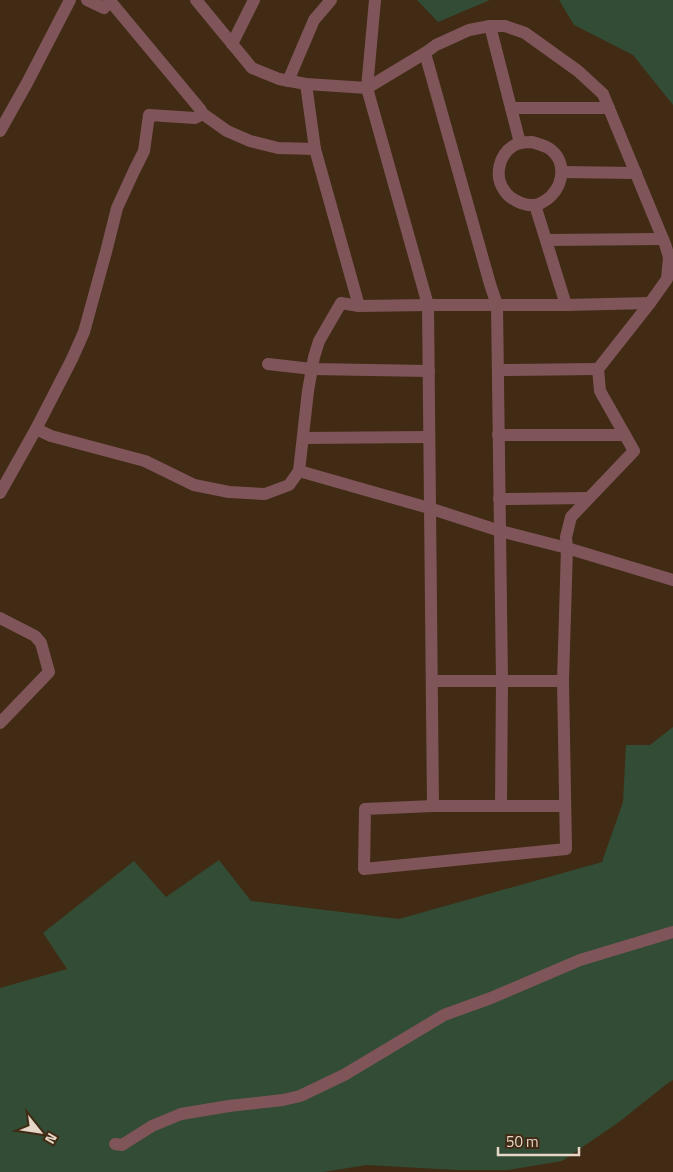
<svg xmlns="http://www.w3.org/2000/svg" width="673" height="1172" viewBox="0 0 673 1172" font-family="'Titillium Web',sans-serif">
<rect width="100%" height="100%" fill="#412b14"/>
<g fill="#324c35">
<path d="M417,0h73l-52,22z"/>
<path d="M559,0h114v105l-40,-50 -59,-30z"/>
<path d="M673,727v353l-5,3 -49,39 -57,39 -54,9h-52l-89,-5 -44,7h-323v-184l67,-19 -24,-36 91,-72 32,36 53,-37 32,41 148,18 203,-57 21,-60 3,-57h24z"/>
</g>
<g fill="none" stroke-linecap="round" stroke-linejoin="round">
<g stroke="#7f555a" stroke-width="12">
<path d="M87,0l17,8 6,-7"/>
<path d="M111,0l-1,1 90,108 3,5 24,17 23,10 28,7 37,1"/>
<path d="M196,0l56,68 27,11 27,5 61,4 58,-35 11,-8 33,-15 21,-4h15l20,7 53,38 25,23 62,150 4,13 -2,22 -17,24 -52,66 2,22 34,60 -63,66 -5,20 1,11 -4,133 3,168 -202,20 1,-60 68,-3h132"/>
<path d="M490,26l30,117"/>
<path d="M232,44l22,-44"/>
<path d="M425,53l7,25 58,206 7,21 5,376 -1,125"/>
<path d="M288,81l26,-61 17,-20"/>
<path d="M306,84l9,65 44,157"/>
<path d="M511,108h98"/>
<path d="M0,131l27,-48 43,-83"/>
<path d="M532,142c6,2 12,3 18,7 16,12 14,34 1,47 -4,4 -12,9 -17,9 -10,1 -25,-6 -30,-15 -10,-14 -5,-35 9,-44 6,-4 12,-4 19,-4z"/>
<path d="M562,172l74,1"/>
<path d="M535,205l31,100"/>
<path d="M546,240l117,-1"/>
<path d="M650,303l-84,2h-138l-69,1 -18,-3 -22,38 -5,16 -6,34 -9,80 130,37 71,23 67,17 106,32"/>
<path d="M268,364l44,5 117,2"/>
<path d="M498,370l100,-1"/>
<path d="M36,429l15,7 94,25 49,24 35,7 36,2 24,-9 10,-14"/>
<path d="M498,435h127"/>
<path d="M303,438l126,-1"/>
<path d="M0,493l36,-64 36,-70 12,-27 22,-80 11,-44 17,-37 10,-20 5,-36 46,3 8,-4"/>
<path d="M499,499l90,-1"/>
<path d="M0,618l35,18 6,7 8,29 -49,51"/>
<path d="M432,681h131"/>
<path d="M115,1144l7,1 30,-19 29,-12 48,-8 54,-6 17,-4 44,-21 100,-60 47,-17 89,-38 93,-28"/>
</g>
<path stroke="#7f555a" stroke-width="12" d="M375,0l-8,88 61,217 5,501"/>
</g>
<g transform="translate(40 1132) rotate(120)" stroke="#412b14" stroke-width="4" paint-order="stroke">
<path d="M0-4L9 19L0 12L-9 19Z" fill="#e6d7c9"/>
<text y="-8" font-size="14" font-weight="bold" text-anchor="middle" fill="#e6d7c9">N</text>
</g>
<path d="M498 1147v8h81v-8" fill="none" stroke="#e6d7c9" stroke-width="2.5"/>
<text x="506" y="1147" font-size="15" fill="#e6d7c9" stroke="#412b14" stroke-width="4" paint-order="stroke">50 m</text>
</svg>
